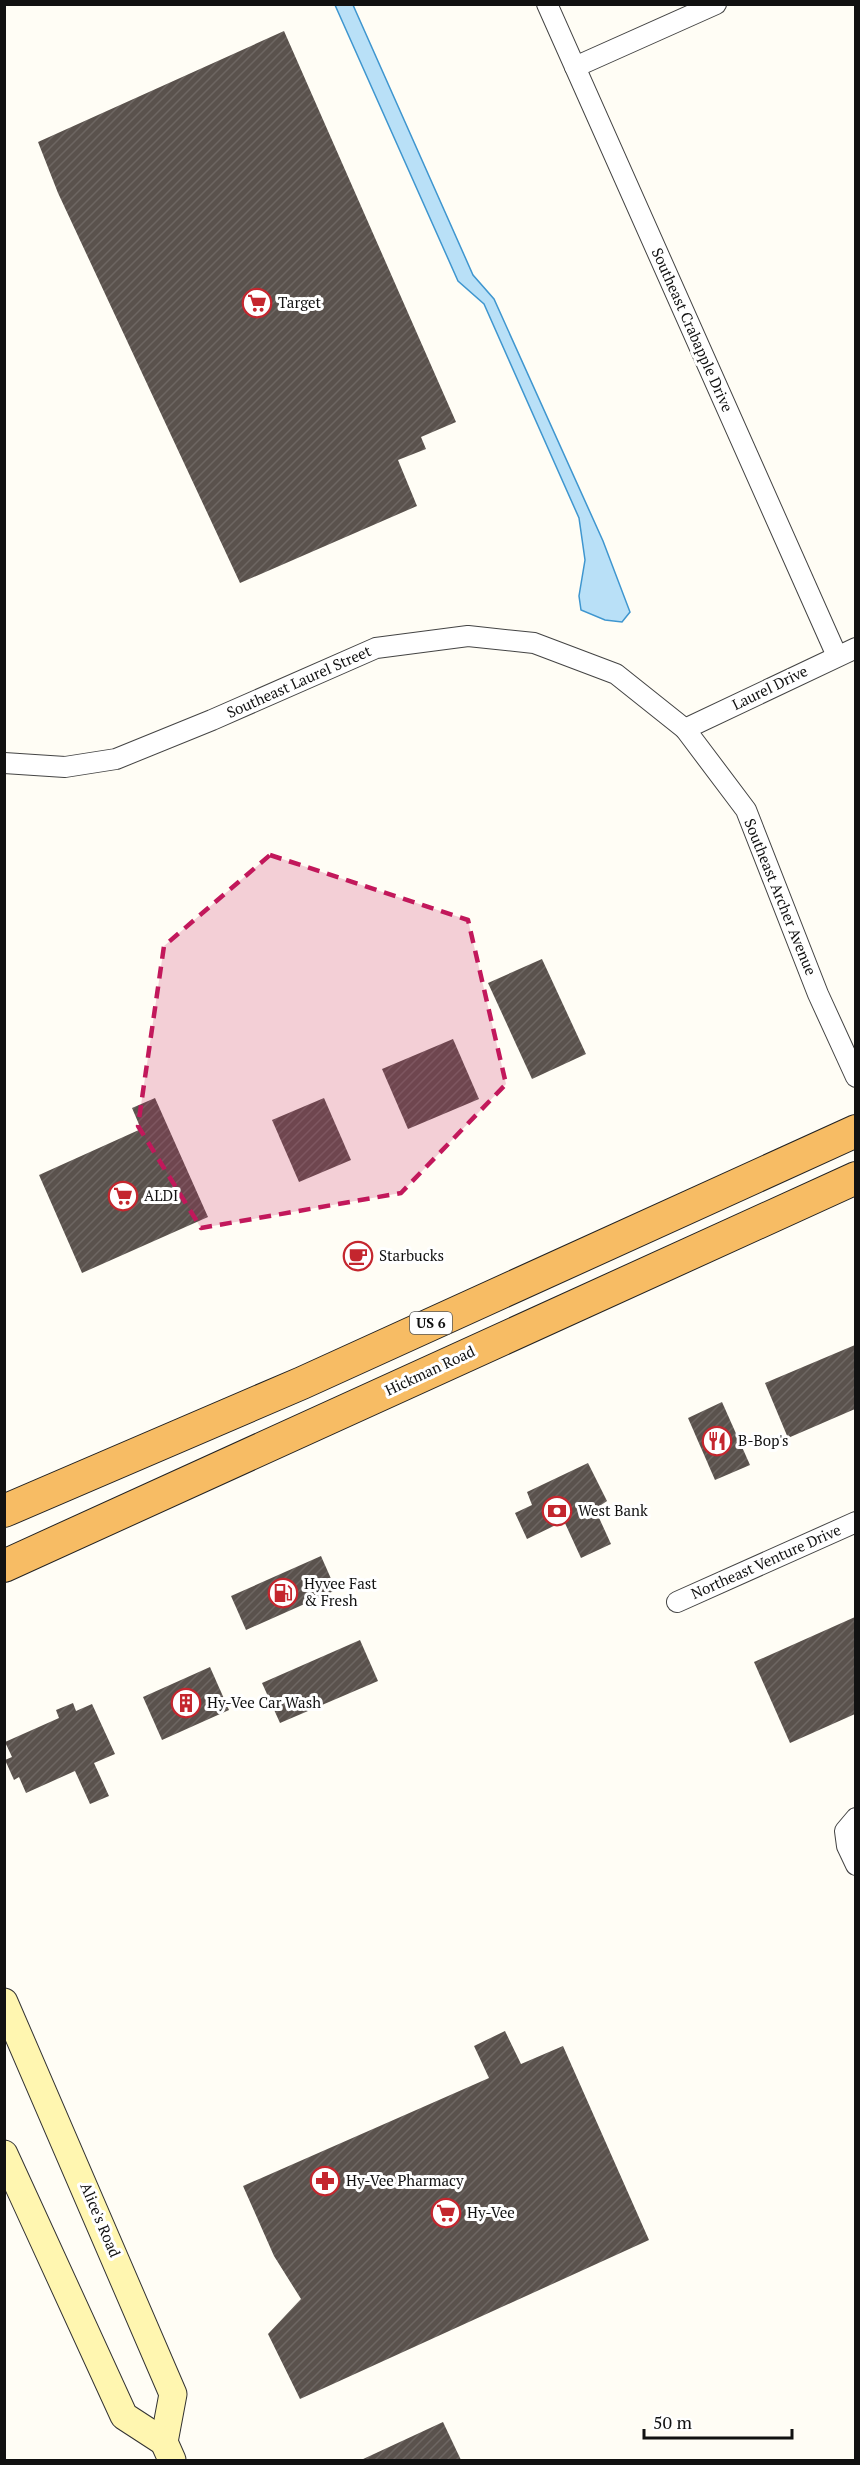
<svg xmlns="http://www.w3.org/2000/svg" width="860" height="2465" viewBox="0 0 860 2465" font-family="'PT Serif',serif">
<defs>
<pattern id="building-hatch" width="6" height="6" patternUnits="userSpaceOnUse" patternTransform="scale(1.5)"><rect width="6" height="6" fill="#5a524d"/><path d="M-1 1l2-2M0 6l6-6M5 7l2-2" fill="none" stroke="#6d6662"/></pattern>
</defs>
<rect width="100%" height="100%" fill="#fffdf5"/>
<path fill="#b9e0f7" stroke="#3f96cf" stroke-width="1.5" d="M335,5h18l120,270 21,24 109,242 27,71 -8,10 -17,-2 -24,-10 -2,-14 6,-36 -6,-42 -95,-214 -26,-23z"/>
<g fill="url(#building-hatch)">
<path d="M284,31l172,391 -35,15 5,12 -28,11 19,46 -177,77 -182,-390 -20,-51z"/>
<path d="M542,959l44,95 -54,25 -44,-96z"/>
<path d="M453,1039l26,60 -71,30 -26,-60z"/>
<path d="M155,1098l53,119 -126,56 -43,-98 102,-46 -9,-21z"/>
<path d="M324,1098l27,62 -52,22 -27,-62z"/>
<path d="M855,1345v64l-67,29 -23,-55z"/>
<path d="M722,1402l28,63 -35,15 -27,-62z"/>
<path d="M588,1463l19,38 -12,8 16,35 -30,14 -17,-37 -37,18 -12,-26 17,-8 -5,-13z"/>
<path d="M321,1556l15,34 -90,40 -15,-34z"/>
<path d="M855,1617v97l-65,29 -36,-81z"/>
<path d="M360,1640l18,41 -98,42 -18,-40z"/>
<path d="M210,1667l19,43 -67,30 -19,-43z"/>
<path d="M73,1703l3,8 16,-7 23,50 -21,9 15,33 -19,8 -15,-33 -49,22 -7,-16 -5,3 -9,-20 7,-3 -7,-15 54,-24 -3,-8z"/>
<path d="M505,2031l16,33 42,-18 86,194 -349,159 -32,-65 33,-35 -27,-43 -31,-70 246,-108 -15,-32z"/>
<path d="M443,2422l18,38h-100z"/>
</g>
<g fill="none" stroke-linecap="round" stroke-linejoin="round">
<g stroke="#444" stroke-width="22">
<g id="minor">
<path d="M547,4l290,652"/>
<path d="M575,67l141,-63"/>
<path d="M685,729l171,-81"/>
<path d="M4,763l61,4 51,-8 96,-39 164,-72 92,-12 66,7 82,31 69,55 61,81 72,184 38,83"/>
<path d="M677,1602l179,-80"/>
<path d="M856,1818l-11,13 2,15 9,19"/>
</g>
</g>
<g stroke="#333" stroke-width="29">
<g id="secondary">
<path d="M4,2002l169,392 -9,48 8,18"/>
<path d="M4,2154l120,262 40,26"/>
</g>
</g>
<g stroke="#222" stroke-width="34">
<g id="trunk">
<path d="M4,1511l298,-128 554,-252"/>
<path d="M4,1566l852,-388"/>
</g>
</g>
<use href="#minor" stroke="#fff" stroke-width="20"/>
<use href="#secondary" stroke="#fff6b0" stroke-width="27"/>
<use href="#trunk" stroke="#f7bc64" stroke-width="32"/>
</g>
<path fill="#c2185b" fill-opacity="0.2" stroke="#c2185b" stroke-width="4.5" stroke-dasharray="12 8" stroke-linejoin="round" d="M270,855l198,65 38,164 -105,109 -200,35 -63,-102 26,-180z"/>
<defs>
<g id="supermarket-ring" transform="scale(1.5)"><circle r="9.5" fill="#fff" stroke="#c4262e" stroke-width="1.5"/><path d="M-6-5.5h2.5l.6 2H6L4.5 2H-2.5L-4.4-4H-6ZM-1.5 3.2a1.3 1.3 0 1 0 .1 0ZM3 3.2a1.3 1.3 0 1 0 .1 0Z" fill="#c4262e"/></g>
<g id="cafe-ring" transform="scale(1.5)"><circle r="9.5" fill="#fff" stroke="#c4262e" stroke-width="1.5"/><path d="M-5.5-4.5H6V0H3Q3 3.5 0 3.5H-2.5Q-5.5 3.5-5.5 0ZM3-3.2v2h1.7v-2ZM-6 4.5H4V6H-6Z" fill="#c4262e"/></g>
<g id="restaurant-ring" transform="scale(1.5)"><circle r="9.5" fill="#fff" stroke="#c4262e" stroke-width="1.5"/><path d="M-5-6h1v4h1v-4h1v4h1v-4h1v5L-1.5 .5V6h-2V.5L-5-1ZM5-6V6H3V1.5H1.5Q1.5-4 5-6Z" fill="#c4262e"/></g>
<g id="bank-ring" transform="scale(1.5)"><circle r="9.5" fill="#fff" stroke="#c4262e" stroke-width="1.5"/><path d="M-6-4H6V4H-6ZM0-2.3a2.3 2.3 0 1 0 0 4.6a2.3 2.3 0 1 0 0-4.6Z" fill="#c4262e"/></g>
<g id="fuel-ring" transform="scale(1.5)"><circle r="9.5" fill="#fff" stroke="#c4262e" stroke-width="1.5"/><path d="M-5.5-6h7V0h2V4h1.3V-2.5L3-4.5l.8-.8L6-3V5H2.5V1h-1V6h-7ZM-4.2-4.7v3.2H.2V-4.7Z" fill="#c4262e"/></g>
<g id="building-ring" transform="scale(1.5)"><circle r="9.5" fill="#fff" stroke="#c4262e" stroke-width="1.5"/><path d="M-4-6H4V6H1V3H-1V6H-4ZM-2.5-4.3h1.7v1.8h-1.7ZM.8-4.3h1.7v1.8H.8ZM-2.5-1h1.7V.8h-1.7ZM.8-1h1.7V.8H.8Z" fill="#c4262e"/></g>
<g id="pharmacy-ring" transform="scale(1.5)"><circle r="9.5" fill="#fff" stroke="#c4262e" stroke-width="1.5"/><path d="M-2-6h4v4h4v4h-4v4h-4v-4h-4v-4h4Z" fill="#c4262e"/></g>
</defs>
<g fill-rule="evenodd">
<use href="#supermarket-ring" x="257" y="303"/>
<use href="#supermarket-ring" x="123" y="1196"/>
<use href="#cafe-ring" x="358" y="1256"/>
<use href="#restaurant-ring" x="717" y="1441"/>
<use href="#bank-ring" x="557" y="1511"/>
<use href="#fuel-ring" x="283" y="1593"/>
<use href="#building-ring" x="186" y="1703"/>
<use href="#pharmacy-ring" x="325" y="2181"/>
<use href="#supermarket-ring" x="446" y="2213"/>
</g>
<g text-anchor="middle" stroke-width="6" stroke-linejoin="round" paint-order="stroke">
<rect fill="#fff" stroke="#585858" stroke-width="1.5" x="410" y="1312" width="42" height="22" rx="4.5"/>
<g font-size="14" font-weight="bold" fill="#111">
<text x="431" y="1328">US 6</text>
</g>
<g font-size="15" fill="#111" stroke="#fff" text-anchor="start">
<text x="278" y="308">Target</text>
<text x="144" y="1201">ALDI</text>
<text x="379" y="1261">Starbucks</text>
<text x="738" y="1446">B-Bop's</text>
<text x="578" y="1516">West Bank</text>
<text x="304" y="1589">Hyvee Fast<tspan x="304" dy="17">&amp; Fresh</tspan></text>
<text x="207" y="1708">Hy-Vee Car Wash</text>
<text x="346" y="2186">Hy-Vee Pharmacy</text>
<text x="467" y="2218">Hy-Vee</text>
</g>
<g font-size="15" fill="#111" stroke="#fff">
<text transform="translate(692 330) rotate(66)" y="5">Southeast Crabapple Drive</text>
<text transform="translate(299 682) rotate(-24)" y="5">Southeast Laurel Street</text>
<text transform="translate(770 688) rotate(-26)" y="5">Laurel Drive</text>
<text transform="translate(780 897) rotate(68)" y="5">Southeast Archer Avenue</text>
<text transform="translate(430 1371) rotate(-25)" y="5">Hickman Road</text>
<text transform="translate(766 1562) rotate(-24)" y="5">Northeast Venture Drive</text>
<text transform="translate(100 2220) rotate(67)" y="5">Alice's Road</text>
</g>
</g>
<rect width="860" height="2465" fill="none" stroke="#111111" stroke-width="12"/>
<path d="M644 2429v9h148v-9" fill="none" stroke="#111111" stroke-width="3"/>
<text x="653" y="2429" font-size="18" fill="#111111" stroke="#ffffff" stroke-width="4.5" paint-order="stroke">50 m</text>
</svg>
